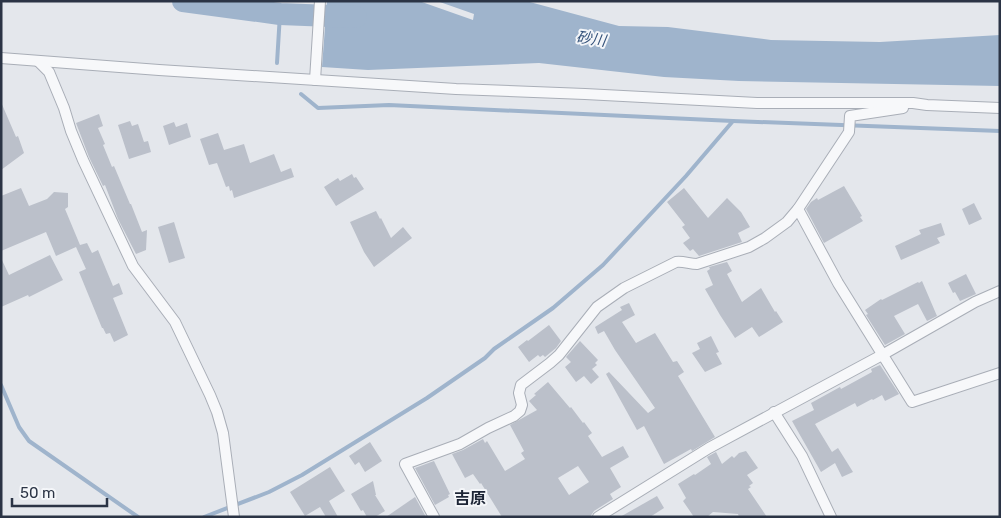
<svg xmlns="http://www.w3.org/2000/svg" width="1001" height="518" viewBox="0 0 1001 518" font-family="Rubik,'Noto Sans JP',sans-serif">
<rect width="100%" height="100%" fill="#e4e7ec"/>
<path fill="#9fb4cc" d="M327,1h92l54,19 1,-6 -37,-13h89l93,25 49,1 103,13 109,2 120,-7v51l-261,-5 -75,-4 -125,-14 -171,7 -46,-3z"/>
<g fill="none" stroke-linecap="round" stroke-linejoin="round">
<g stroke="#9fb4cc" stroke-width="4">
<path d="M277,63l3,-49"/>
<path d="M301,94l17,14 71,-3 344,16 267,10"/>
<path d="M1,385l18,42 10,14 109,76"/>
<path d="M204,517l65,-25 33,-17 125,-77 58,-40 9,-9 59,-41 50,-43 83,-89 47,-55"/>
</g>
<path stroke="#9fb4cc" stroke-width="22" d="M183,1l97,13 76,3"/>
</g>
<g fill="#bbc0ca" fill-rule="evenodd">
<path d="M1,102l15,35 2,-1 6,17 -23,17z"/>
<path d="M99,114l4,12 -5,2 7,16 -2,1 9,22 2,-1 16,38h1l11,28 5,-2 -1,20 -10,4 -18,-35 -13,-34 -2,1 -14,-29 -13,-34z"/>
<path d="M130,121l2,5 6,-2 6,18 4,-1 3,11 -22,7 -11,-34z"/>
<path d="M174,122l2,5 11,-4 4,14 -22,8 -6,-19z"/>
<path d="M218,133l6,17 20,-6 6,19 24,-9 7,18 10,-4 3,9 -60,21 -2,-8 -2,1 -1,-5 -3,1 -9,-24 -8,2 -9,-26z"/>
<path d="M352,174l2,4 2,-1 8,12 -28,17 -12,-19 14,-9 2,3z"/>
<path d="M844,186l18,30 -2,1 3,4 -39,22 -18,-34 5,-7 6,-4 1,2z"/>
<path d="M21,188l8,18 18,-7 7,-7 14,1v14l-3,2 15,36 7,-2 5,10 6,-3 15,36 6,-3 4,11 -10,4 15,37 -14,7 -4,-9 -4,1 -3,-6h-1l-23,-56 7,-3 -10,-22 -20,9 -10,-24 -45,19v-55z"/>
<path d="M684,188l24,30 19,-20 14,14 9,15 -12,6 4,9 -43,14 -6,-7 -3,2 -7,-8 7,-5 -8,-11 3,-2 -18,-23z"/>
<path d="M974,203l8,16 -13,6 -7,-16z"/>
<path d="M376,211l4,8 1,-1 10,20 12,-11 9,11 -38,29 -10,-15 -14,-30z"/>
<path d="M174,222l11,36 -16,5 -11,-36z"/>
<path d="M941,223l4,12 -8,3 3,5 -39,17 -6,-14 26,-12 -2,-4z"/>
<path d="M50,255l13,25 -34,17 -1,-2 -27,12v-49l8,17z"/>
<path d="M727,262l5,9 -5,3 15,28 19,-14 14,24 1,-1 7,11 -24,15 -7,-10 -17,11 -15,-23 -15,-26 8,-4 -6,-14 3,-2 -1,-2z"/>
<path d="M966,274l10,20 -16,7 -5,-9 -2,1 -5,-10z"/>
<path d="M922,281l15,35 -10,5 -9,-17 -24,12 11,18 -20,11 -19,-30 2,-1 -3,-4 16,-11 1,1 36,-18 1,1z"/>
<path d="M629,303l6,12 -13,7 14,21 19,-10 18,29 4,-1 7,11 -6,4 37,61 -23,14 -1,-2 -27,15 -20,-38 -7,4 -31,-56 3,-2 39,41 7,-5 -40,-58 -11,-19 -6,3 -3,-7 27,-17 -2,-3z"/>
<path d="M549,325l12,16 -5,7 -11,9 -2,-2 -3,2 -2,-2 -9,7 -11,-15 9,-7 1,1z"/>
<path d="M711,336l8,16 -3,1 6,11 -17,8 -13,-19 8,-4 -3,-6z"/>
<path d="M580,341l18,19 -3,3 2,2 -5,4 7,8 -8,7 -7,-8 -8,6 -11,-15 6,-5 -5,-5z"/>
<path d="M880,365l19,29 -14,7 -3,-6 -9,5 -1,-1 -15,8 -2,-4 -40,21 17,28 6,-4 15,24 -11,5 -7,-14 -14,9 -29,-51 22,-11 -3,-7 29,-16 1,2 31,-17 -1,-3z"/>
<path d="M548,382l22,26 1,-1 12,16 1,-1 8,11 -4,3 14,21 21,-11 6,11 -19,11 11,19 -11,7 3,5 -19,12 -4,6h-88l-21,-34 -1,1 -7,-10 -8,4 -13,-24 11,-4 20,-11 2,4 2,-2 18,30 20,-12 -4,-6 3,-2 -14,-26 27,-15 -8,-9 7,-6 -2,-1zM578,466l11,16 -20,13 -11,-17z"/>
<path d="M370,442l12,19 -17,11 -6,-10 -4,3 -6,-9z"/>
<path d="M746,451l12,17 -11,7 6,8 -4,3 2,1 -3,2 19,28h-28l-1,-3 -25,-2 -6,5h-13l-11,-16 3,-3 -8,-14 16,-10 1,1 16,-11 -4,-7 9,-5 6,12 10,-8 2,2 5,-5z"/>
<path d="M434,461l16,33 -2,1 1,2 -14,8 -20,-37z"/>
<path d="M330,467l15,24 -16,10 9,16h-12l-6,-10 -15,9 -15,-24z"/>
<path d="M373,481l3,14h-1l10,16 -10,6h-8l-4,-7 -2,1 -10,-17z"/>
<path d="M657,496l7,12 -14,9h-30z"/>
<path d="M415,497l11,20h-40z"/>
</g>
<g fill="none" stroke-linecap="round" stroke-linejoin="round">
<g stroke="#a9aeb7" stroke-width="12">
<g id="street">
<path d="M1,58l158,12 297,19 129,5 172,9h156l14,2 73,3"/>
<path d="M38,61l11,11 15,36 7,23 12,29 50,106 42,56 35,73 7,17 6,21 11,84"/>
<path d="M315,80l5,-79"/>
<path d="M798,209l40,74 74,119 88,-29"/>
<path d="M774,412l28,44 29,61"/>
<path d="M434,517l-29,-53 55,-20 28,-16 26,-12 6,-5 2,-6 -3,-12 2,-8 29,-22 9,-8 38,-48 27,-19 52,-26c7,-1 14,2 21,2l52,-17 16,-9 22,-16 11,-13 51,-77 1,-16 53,-8"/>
<path d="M598,517l111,-69 173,-93 93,-53 25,-11"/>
</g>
</g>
<use href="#street" stroke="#f7f8fa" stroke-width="10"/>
</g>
<g text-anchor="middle" stroke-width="4" stroke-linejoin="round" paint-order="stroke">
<g font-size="15" font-style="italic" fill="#34527a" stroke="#f4f6f9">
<text transform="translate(591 39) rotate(8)" y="5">砂川</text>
</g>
<g font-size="16" font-weight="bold" fill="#1d2536" stroke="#f4f6f9">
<text x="470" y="504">吉原</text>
</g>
</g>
<rect width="1001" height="518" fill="none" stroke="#2b3445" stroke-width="5"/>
<path d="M12 498v8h95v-8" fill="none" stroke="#2b3445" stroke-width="2.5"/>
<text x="20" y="498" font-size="15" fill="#2b3445" stroke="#f4f6f9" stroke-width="4" paint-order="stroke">50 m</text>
</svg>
